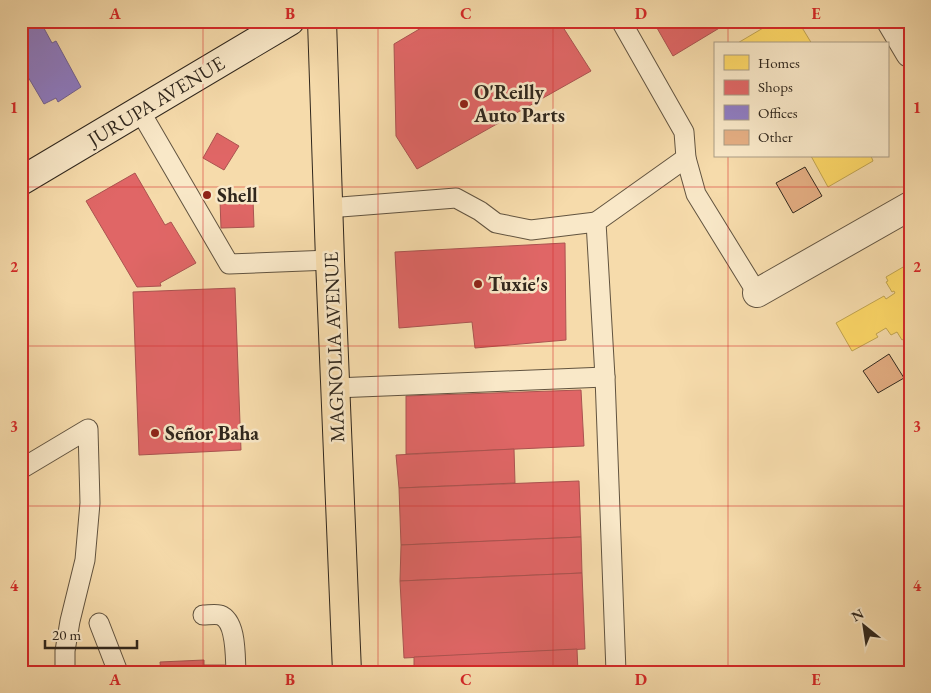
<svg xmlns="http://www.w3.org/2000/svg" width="931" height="693" viewBox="0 0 931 693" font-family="'EB Garamond',serif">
<rect width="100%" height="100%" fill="#f6dbab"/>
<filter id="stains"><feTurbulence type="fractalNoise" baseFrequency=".004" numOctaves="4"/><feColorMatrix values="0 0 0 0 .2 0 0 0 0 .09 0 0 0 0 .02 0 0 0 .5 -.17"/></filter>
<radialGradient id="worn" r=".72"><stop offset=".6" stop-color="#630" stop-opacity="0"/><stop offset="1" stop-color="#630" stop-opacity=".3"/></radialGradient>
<g fill="#ffd966" stroke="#c1a450">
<path d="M775,21h23l14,23h-76z"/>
<path d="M811,156h60l2,5 -45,26z"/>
<path d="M910,263v72l-8,5 -5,-8 -6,3 -5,-7 -10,6 2,3 -26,14 -16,-28 48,-27 2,3 9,-6 -1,-2 -2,1 -6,-10 2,-1 -2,-4z"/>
</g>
<g fill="#e06666" stroke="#ab5350">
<path d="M433,21h126l32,50 -174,98 -21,-33 -2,-92z"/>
<path d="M653,21h78l-58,35z"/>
<path d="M217,133l22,13 -15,24 -21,-12z"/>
<path d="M135,173l30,52 6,-3 25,41 -36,20 1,3 -24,1 -51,-86z"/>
<path d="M253,199l1,28 -33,1 -1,-27z"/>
<path d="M565,243l1,97 -91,8 -3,-26 -73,6 -4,-76z"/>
<path d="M235,288l6,162 -102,5 -6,-163z"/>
<path d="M581,390l3,56 -178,8v-58z"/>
<path d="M514,449l1,34 -116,5 -3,-33z"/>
<path d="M579,481l2,56 -180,8 -2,-57z"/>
<path d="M581,537l1,36 -182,8 1,-36z"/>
<path d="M582,573l3,76 -181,9 -4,-77z"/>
<path d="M577,649l1,23h-164v-15z"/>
<path d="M204,660v5h21v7h-64l-1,-10z"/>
</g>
<path fill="#8e7cc3" stroke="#726291" d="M21,21h19l12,22 4,-2 25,46 -23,15 -2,-4 -12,6 -23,-39z"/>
<g fill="#e5ae83" stroke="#30271d">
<path d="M805,167l17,29 -29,17 -17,-30z"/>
<path d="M889,354l15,24 -26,15 -15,-22z"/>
</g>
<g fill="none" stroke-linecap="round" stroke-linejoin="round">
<g stroke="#625440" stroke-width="21">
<g id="lane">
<path d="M621,21l63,111 2,26 10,36 61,99"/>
<path d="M140,111l89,153 101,-4"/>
<path d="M328,208l128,-10 24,13 16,12 35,7 65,-8"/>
<path d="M335,388l270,-11"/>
<path d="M21,469l67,-40 2,74 -5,57 -15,61 -5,30v21"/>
<path d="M203,615c5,0 12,-1 17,0 17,6 15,42 16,57"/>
<path d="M99,623l19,49"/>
<path d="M616,672l-11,-295 -9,-155 90,-64"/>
</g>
</g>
<g stroke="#625440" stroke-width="30">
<g id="street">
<path d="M891,21l19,32"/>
<path d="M757,293l153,-87"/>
</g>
</g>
<g stroke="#30271d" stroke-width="30">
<path id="secondary" d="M21,181l269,-160"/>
</g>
<g stroke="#30271d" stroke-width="30">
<path id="primary" d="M322,21l8,239 17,412"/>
</g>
<use href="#lane" stroke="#f9e8c8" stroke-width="19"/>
<use href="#street" stroke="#f9e8c8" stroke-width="28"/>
<use href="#secondary" stroke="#f9e8c8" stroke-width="28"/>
<use href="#primary" stroke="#f6dbab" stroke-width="28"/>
</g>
<path fill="none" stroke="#d62828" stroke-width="1" stroke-opacity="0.55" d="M203,21v651M378,21v651M553,21v651M728,21v23M728,156v516M21,187h889M21,346h889M21,506h889"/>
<g fill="#8f2418" stroke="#f9e8c8" stroke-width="2">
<circle cx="464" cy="104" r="5"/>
<circle cx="207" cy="195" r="5"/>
<circle cx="478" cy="284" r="5"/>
<circle cx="155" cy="433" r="5"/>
</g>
<g text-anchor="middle" stroke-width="5" stroke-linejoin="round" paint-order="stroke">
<g font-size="20" font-weight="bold" fill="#30271d" stroke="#f9e8c8" text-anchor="start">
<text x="474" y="99">O'Reilly<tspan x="474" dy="23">Auto Parts</tspan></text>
<text x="217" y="202">Shell</text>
<text x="488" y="291">Tuxie's</text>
<text x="165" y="440">Señor Baha</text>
</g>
<g font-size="20" fill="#30271d" stroke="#f9e8c8">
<text transform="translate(156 101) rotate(-31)" y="7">JURUPA AVENUE</text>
<text transform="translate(334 347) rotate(-92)" y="7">MAGNOLIA AVENUE</text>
</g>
</g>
<rect width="931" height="693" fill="none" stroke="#f6dbab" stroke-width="55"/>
<rect x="714" y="42" width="175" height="115" fill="#f9e8c8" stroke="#a99b84"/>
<rect x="724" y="55" width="25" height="15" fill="#ffd966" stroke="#a99b84"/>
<text x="758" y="68" font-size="15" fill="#30271d">Homes</text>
<rect x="724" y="80" width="25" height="15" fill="#e06666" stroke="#a99b84"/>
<text x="758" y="92" font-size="15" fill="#30271d">Shops</text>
<rect x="724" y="105" width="25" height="15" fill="#8e7cc3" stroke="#a99b84"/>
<text x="758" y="118" font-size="15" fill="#30271d">Offices</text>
<rect x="724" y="130" width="25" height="15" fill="#e5ae83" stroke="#a99b84"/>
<text x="758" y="142" font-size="15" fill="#30271d">Other</text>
<g transform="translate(864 626) rotate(330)" stroke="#f9e8c8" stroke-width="4" paint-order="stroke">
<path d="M0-4L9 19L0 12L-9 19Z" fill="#30271d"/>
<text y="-8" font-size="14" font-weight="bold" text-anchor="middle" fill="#30271d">N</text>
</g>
<path d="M45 640v8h92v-8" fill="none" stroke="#30271d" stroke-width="2.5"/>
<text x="52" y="640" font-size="15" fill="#30271d" stroke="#f9e8c8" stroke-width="4" paint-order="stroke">20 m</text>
<rect x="28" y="28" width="876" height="638" fill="none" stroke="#d62828" stroke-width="2"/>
<g font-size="16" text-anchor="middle" font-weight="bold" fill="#d62828">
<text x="115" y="19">A</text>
<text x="290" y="19">B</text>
<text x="466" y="19">C</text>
<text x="641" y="19">D</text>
<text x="816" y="19">E</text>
<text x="14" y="113">1</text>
<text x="917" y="113">1</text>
<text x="14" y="272">2</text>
<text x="917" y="272">2</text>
<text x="14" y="432">3</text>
<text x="917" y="432">3</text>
<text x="14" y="591">4</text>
<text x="917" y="591">4</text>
<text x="115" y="685">A</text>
<text x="290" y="685">B</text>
<text x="466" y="685">C</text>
<text x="641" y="685">D</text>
<text x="816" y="685">E</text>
</g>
<rect width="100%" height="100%" filter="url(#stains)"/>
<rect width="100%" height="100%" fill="url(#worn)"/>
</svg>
